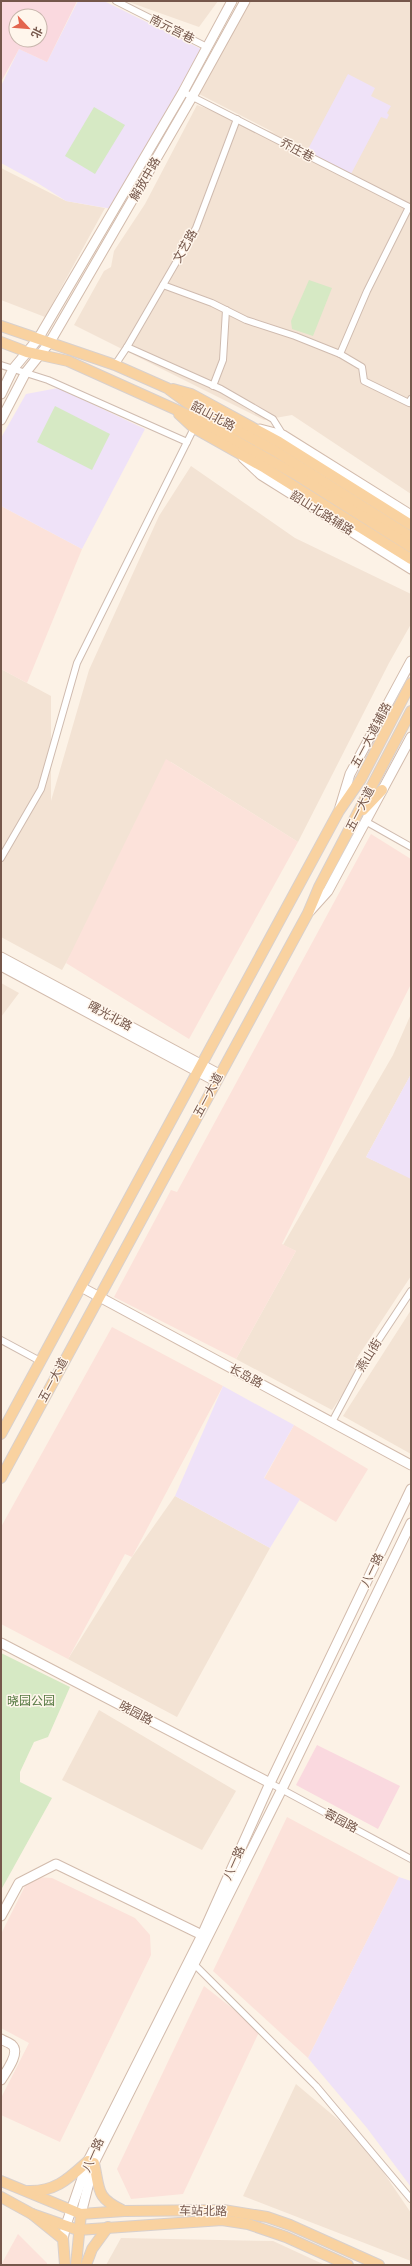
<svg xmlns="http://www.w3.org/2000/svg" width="412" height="2266" viewBox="0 0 412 2266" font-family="'Public Sans','Noto Sans SC',sans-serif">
<rect width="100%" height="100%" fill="#fcf2e6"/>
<g fill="#f3e3d4">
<path d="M126,1h92l-19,26z"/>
<path d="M250,1h161v493l-119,-79 -28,5 -190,-95 30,-54 7,-4 3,-16 31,-47 52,-99 78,28 -76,-39z"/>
<path d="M1,168l65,33 39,7 -60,109 -44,-17z"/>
<path d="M191,466l104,72 116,56v30l-22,39 -91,179 -127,-80 -40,86 -69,122 -61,-33v-268l50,27v105l38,-131 70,-154z"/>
<path d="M1,983l18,10 -18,24z"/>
<path d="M411,1014v60l-45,83 45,21v98l-54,82 7,4 -32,48 -96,-51 60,-108 -13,-6 110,-190z"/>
<path d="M411,1310v144l-68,-38z"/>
<path d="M175,1496l95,52 -93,169 -109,-58 64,-102z"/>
<path d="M99,1710l137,81 -34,59 -140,-70z"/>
<path d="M296,2084l65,55 50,74v48l-168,-65z"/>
<path d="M121,2238l152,3 52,24h-219z"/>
</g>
<g fill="#fce2da">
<path d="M1,506l81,43 -55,134 -26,-14z"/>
<path d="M166,759l132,83 -109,197 -123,-76z"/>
<path d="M371,834l40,25v125l-129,260 14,7 -60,108 -122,-62 57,-107 6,2z"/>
<path d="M112,1327l111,59 -91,171 -7,-3 -57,105 -67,-35v-97z"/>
<path d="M294,1425l74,44 -32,53 -72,-43z"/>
<path d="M287,1817l112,60 -91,181 -95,-87z"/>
<path d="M36,1877l16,1 83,40 15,17 1,20 -91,187 -59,-27v-17l28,-55 -28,-15v-94l24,-48z"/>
<path d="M204,1986l56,44 -77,164 -52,5 -14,-30z"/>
<path d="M18,2234l29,29v2h-46z"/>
</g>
<g fill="#efe2f8">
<path d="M78,1h26l97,48 -89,160 -46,-8 -30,-19 -35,-19v-77l18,-37 28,13z"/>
<path d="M348,74l27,14 -4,8 20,10 -4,7 2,2 -2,4 -6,-2 -30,57 -44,-23z"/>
<path d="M58,388l87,41 -63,120 -81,-43v-68l25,-44z"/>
<path d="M411,1074v105l-45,-22z"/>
<path d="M223,1386l71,39 -30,53 36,21 -30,49 -95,-52z"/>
<path d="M399,1877l12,4v306l-44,-59 -59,-70z"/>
</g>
<g fill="#fad9df" fill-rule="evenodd">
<path d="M1,1h76l-30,61 -28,-13 -18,33zM16,16h24v24h-24z"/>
<path d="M317,1745l83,41 -22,43 -82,-44z"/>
</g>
<g fill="#d6e9c4">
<path d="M94,107l31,18 -30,49 -30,-18z"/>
<path d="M309,280l23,8 -19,48 -21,-7 -1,-8z"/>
<path d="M55,406l55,28 -18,36 -55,-28z"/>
<path d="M1,1653l69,34 -22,50 -14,5 -14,30v10l32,16 -51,92z"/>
</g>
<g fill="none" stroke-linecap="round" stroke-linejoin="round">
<g stroke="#cfbbaf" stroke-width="8">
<g id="street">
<path d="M116,1l91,46"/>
<path d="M183,92l228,116"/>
<path d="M163,285l49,18 34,17 49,16 45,18 27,-63 42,-84"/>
<path d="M127,347l94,42 52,30 10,16"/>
<path d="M340,354l22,13 2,14 45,22 2,-4"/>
<path d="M1,365l47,15 139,62"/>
<path d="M115,365l12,-18 69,-119 41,-109"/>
<path d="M213,386l10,-26 3,-50"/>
<path d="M365,821l46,26"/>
<path d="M1,858l40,-69 36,-126 117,-235"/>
<path d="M1,1340l39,21"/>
<path d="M332,1422l32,-60 47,-71"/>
<path d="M270,1783l141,76"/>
<path d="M194,1964l122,122 95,113"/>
</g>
</g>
<g stroke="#d2bbac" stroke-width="11">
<g id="secondary">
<path d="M1,394l12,-25 25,-30 145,-247 49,-91"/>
<path d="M1,420l25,-48 24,-30 142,-245 53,-96"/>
<path d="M260,429l23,6 128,80"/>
<path d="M243,458l18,17 150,94"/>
<path d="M340,807l10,-33 61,-113"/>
<path d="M310,911l18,-20 83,-154"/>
<path d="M1,957l218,117"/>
<path d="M1,966l214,115"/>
<path d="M81,1287l330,178"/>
<path d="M1,1643l269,140"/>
<path d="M1,1916l18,-33 37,-19 146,71"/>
<path d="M1,2039c3,2 9,4 11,6 9,8 -7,28 -11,35"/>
<path d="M81,2214l13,-51 188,-374 129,-266"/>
<path d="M63,2239l3,-14 22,-64 114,-226 68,-152 141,-294"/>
</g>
</g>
<g stroke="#d8d0cd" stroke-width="12">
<g id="primary">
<path d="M1,326l114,39 52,23 19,14 89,49 136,86"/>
<path d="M1,342l26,10 41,9 131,59 99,56 113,71"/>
<path d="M173,389l18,5 88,48 132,83"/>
<path d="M179,414l15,14 71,40 146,91"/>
<path d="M363,810l19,-20"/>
<path d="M1,1434l338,-623 22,-32 50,-96"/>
<path d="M1,1478l307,-565 11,-26 92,-176"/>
<path d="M94,2163c6,26 1,34 28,47"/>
<path d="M1,2181l80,33 43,-3 99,-1 44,7 23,8 89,40"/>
<path d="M28,2191c28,1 41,-13 60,-30"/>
<path d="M1,2197l31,17 31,25 2,26"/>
<path d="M32,2214l46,16 144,-10 26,4 38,13 62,28"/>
<path d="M76,2265l5,-51"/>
<path d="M86,2265l6,-16 16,-22"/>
</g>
</g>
<use href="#street" stroke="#fff" stroke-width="6"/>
<use href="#secondary" stroke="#fff" stroke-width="9"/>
<use href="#primary" stroke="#f9d2a0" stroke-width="10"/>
</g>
<g text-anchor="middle" stroke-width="3" stroke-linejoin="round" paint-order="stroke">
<g font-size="12" fill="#75574b" stroke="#fff6ec">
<text transform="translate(172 29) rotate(27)" y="4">南元宫巷</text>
<text transform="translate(297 150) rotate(28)" y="4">乔庄巷</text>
<text transform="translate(145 179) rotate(-60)" y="4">解放中路</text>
<text transform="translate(185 246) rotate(-61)" y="4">文艺路</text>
<text transform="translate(213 416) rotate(28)" y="4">韶山北路</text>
<text transform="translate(322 513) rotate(32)" y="4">韶山北路辅路</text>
<text transform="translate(371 735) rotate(-62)" y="4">五一大道辅路</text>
<text transform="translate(360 809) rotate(-63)" y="4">五一大道</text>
<text transform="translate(110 1016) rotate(28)" y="4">曙光北路</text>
<text transform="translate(208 1095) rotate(-62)" y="4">五一大道</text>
<text transform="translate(369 1355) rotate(-58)" y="4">燕山街</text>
<text transform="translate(246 1376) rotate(28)" y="4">长岛路</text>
<text transform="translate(53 1380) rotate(-62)" y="4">五一大道</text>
<text transform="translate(372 1570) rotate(-64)" y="4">八一路</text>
<text transform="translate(136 1713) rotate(28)" y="4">晓园路</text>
<text transform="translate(341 1821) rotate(28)" y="4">蓉园路</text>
<text transform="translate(234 1863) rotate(-66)" y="4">八一路</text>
<text transform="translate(93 2155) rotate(-66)" y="4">八一路</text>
<text transform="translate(203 2211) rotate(1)" y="4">车站北路</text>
</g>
<g font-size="12" fill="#577a43" stroke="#fff6ec">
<text x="31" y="1705">晓园公园</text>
</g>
</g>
<rect width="412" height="2266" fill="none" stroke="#75574b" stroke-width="4"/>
<g transform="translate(28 28) rotate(116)"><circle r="19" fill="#fff6ec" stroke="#c8b6ac"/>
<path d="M0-3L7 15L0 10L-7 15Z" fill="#e3654e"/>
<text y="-6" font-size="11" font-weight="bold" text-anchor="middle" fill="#75574b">北</text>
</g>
</svg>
